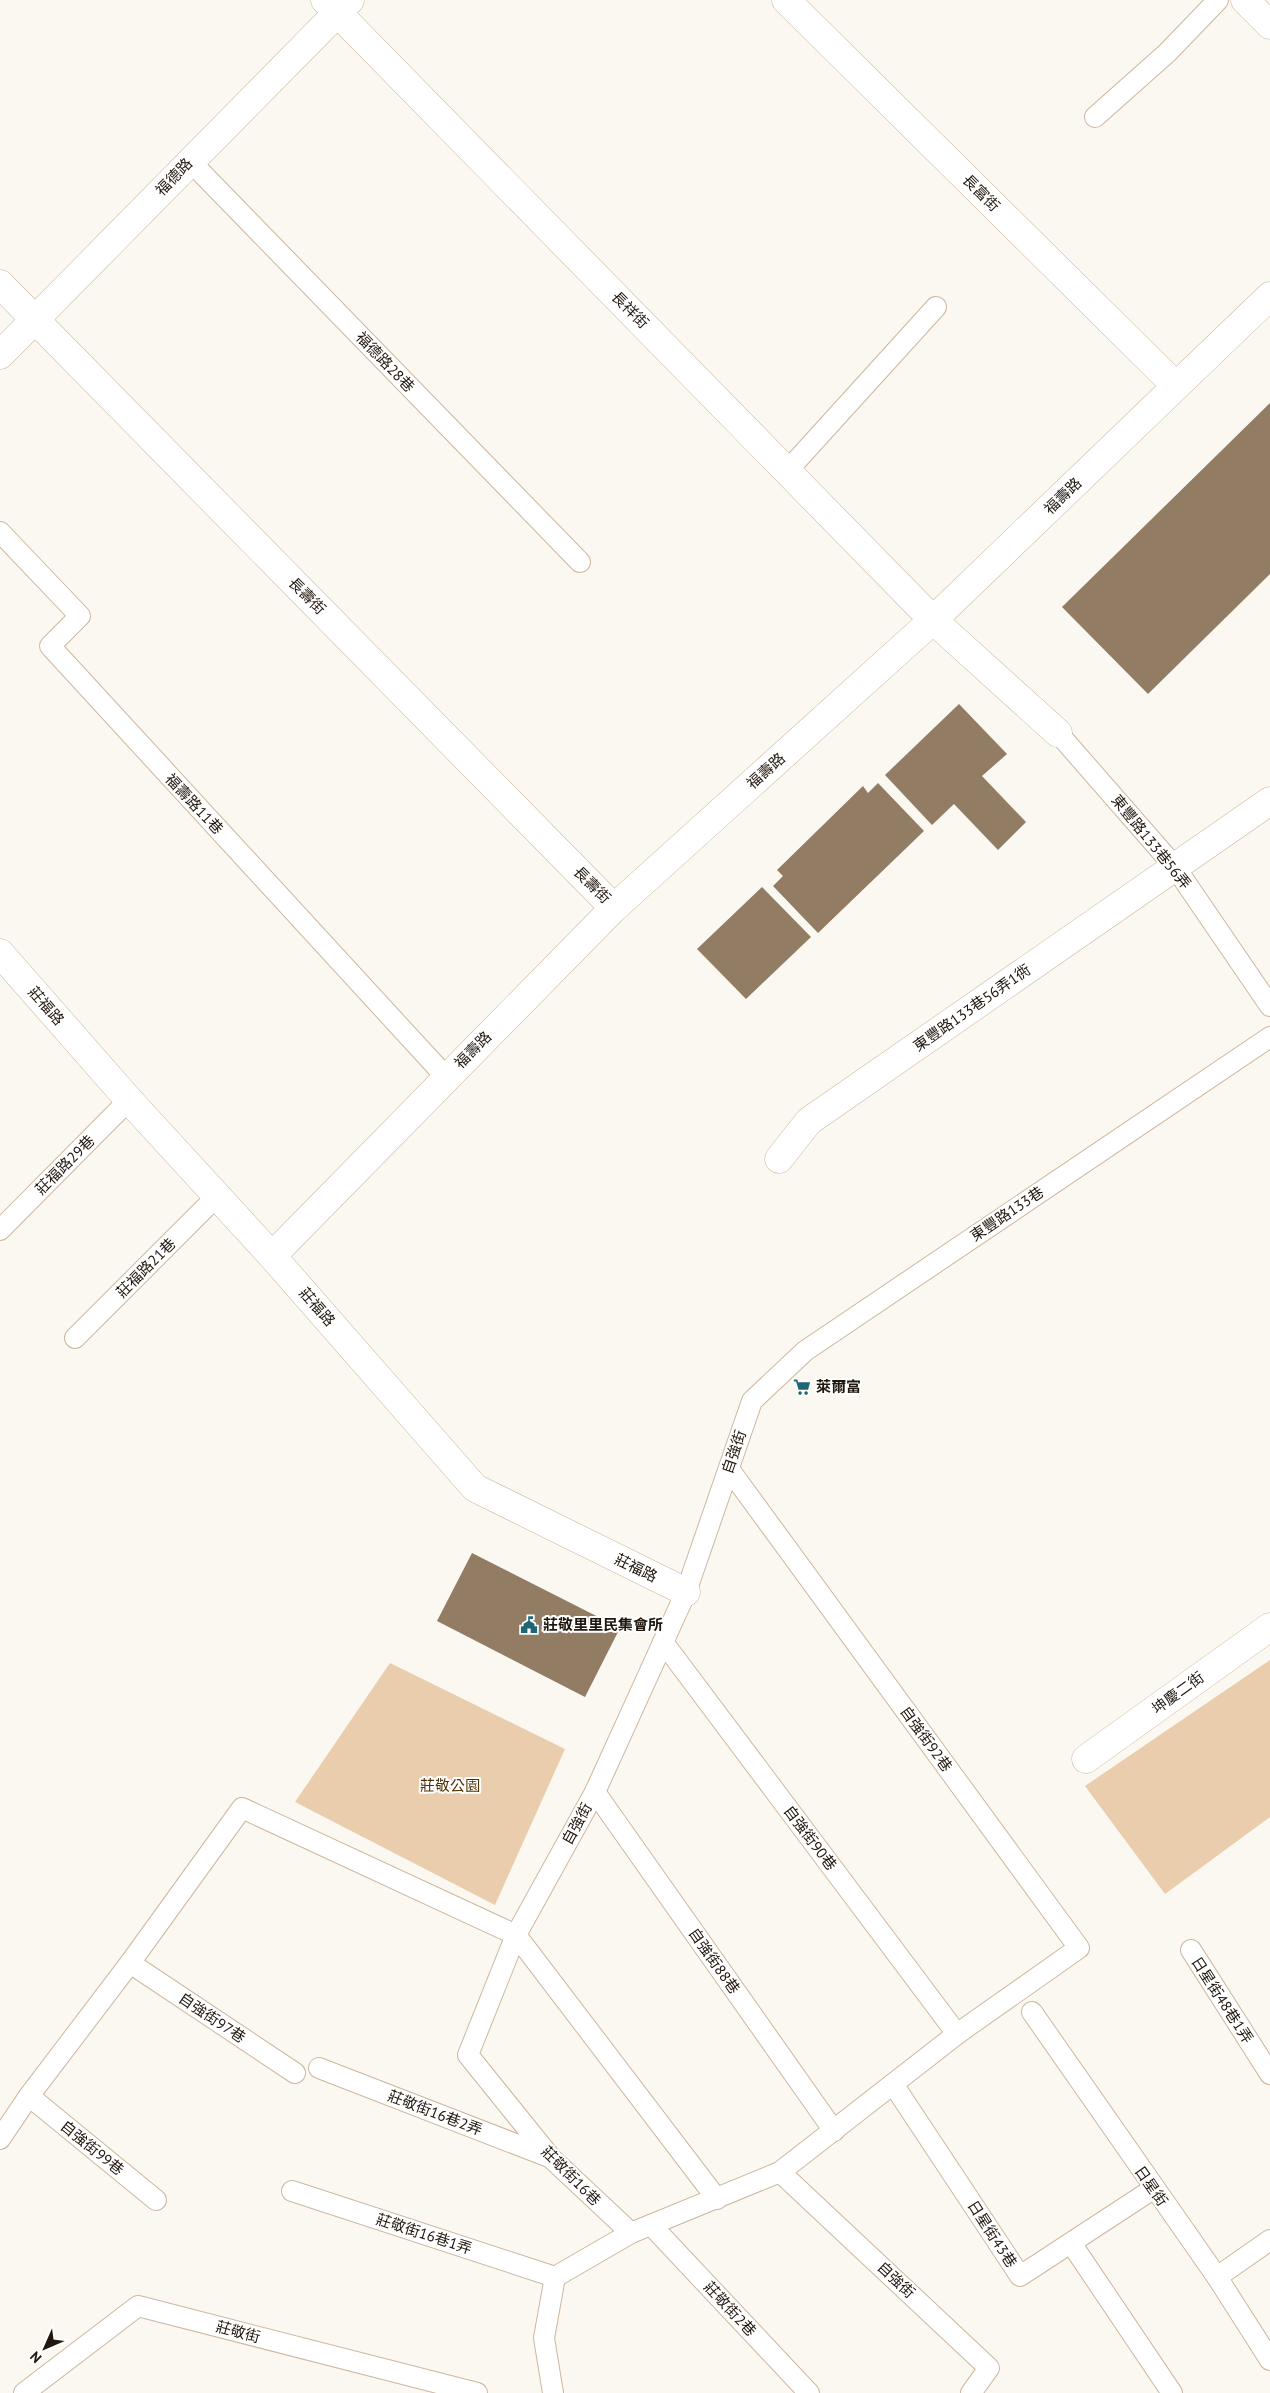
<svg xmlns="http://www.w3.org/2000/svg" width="1270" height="2393" viewBox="0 0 1270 2393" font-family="'PT Sans','Noto Sans TC',sans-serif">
<rect width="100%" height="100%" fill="#fbf7f1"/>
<g fill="#eacdad">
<path d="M1270,1660v157l-105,77 -80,-108z"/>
<path d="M390,1663l175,86 -70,156 -200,-103z"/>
</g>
<g fill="#927c64">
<path d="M1270,403v171l-122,120 -86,-87z"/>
<path d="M959,704l48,50 -25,22 44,46 -28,28 -44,-46 -22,21 -47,-50z"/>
<path d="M878,783l46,48 -106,102 -45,-47 10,-10 -6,-6 86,-84 5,7z"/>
<path d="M762,887l49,50 -65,62 -49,-50z"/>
<path d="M472,1553l148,75 -35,69 -148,-76z"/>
</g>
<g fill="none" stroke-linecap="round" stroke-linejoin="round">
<g stroke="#ceb79e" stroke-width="22">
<g id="lane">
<path d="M1095,117l72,-64 51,-53"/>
<path d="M190,161l390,401"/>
<path d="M788,470l148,-163"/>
<path d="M0,532l80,84 -30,30 396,431"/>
<path d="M1058,733l117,134 95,139"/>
<path d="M0,1230l129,-130"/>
<path d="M75,1338l141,-141"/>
<path d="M663,1642l294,392"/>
<path d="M595,1792l239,339"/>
<path d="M1191,1950l79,124"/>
<path d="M130,1963l165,110"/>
<path d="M1032,2012l185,265 53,83"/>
<path d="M319,2068l230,89"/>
<path d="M893,2084l127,192 133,-87"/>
<path d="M29,2096l127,104"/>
<path d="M0,2139l29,-43 101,-133 112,-155 274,127 201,264"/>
<path d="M780,2172l209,196 -18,25"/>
<path d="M292,2191l263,86"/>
<path d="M651,2225l158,168"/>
<path d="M631,2233l-80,-75 -83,-103 48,-120 79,-143 91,-200 66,-191 53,-50 465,-314"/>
<path d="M1071,2243l101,150"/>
<path d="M1217,2277l53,-37"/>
<path d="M24,2393l114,-87 339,87"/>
<path d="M553,2393l-9,-55 11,-61 76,-44 149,-61 177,-138 122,-86 -350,-479"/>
</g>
</g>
<g stroke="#ceb79e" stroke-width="29">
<g id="street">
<path d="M325,0l608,620 125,113"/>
<path d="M786,0l390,386"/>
<path d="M1245,0l25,25"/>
<path d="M0,284l614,624"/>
<path d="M0,355l350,-355"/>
<path d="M0,953l129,147 143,156 203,232 211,104"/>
<path d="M779,1159l30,-38 461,-320"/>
<path d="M272,1256l342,-348 319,-288 337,-324"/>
<path d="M1086,1759l184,-132"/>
</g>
</g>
<use href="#lane" stroke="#fff" stroke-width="20"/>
<use href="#street" stroke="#fff" stroke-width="28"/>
</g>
<defs>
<g id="supermarket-bare" transform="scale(1.35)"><path d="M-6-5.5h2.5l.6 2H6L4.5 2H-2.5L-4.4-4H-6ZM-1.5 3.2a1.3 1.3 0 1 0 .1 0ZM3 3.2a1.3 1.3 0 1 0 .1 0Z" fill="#1f6675" stroke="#fff" stroke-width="2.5" paint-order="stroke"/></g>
<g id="civic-bare" transform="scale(1.35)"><path d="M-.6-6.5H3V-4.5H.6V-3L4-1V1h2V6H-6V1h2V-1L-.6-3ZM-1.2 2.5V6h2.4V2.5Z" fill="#1f6675" stroke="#fff" stroke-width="2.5" paint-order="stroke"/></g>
</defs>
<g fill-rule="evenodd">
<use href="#supermarket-bare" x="802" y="1387"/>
<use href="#civic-bare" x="529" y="1625"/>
</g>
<g text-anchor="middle" stroke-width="4" stroke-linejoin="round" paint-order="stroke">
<g font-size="15" fill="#20170e" stroke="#fff">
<text transform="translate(174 177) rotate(-46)" y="5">福德路</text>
<text transform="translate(981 193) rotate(45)" y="5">長富街</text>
<text transform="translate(630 310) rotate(45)" y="5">長祥街</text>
<text transform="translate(385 362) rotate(46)" y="5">福德路28巷</text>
<text transform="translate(1063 496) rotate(-44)" y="5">福壽路</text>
<text transform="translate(307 596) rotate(45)" y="5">長壽街</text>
<text transform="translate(766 771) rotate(-42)" y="5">福壽路</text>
<text transform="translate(194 804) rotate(47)" y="5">福壽路11巷</text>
<text transform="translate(1151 842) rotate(51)" y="5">東豐路133巷56弄</text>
<text transform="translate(592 885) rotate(45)" y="5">長壽街</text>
<text transform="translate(46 1006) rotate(49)" y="5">莊福路</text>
<text transform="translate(972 1008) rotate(-35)" y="5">東豐路133巷56弄1衖</text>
<text transform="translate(473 1050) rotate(-45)" y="5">福壽路</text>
<text transform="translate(65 1165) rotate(-45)" y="5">莊福路29巷</text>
<text transform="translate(1007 1214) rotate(-34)" y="5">東豐路133巷</text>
<text transform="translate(146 1268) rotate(-45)" y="5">莊福路21巷</text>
<text transform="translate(317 1307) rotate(49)" y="5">莊福路</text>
<text transform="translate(734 1452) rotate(-71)" y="5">自強街</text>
<text transform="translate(636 1568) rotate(26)" y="5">莊福路</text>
<text transform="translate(1178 1693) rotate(-36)" y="5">坤慶二街</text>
<text transform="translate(926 1739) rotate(54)" y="5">自強街92巷</text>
<text transform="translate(577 1824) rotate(-61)" y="5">自強街</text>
<text transform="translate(810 1838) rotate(53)" y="5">自強街90巷</text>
<text transform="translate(714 1961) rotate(55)" y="5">自強街88巷</text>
<text transform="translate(1222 2000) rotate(57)" y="5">日星街48巷1弄</text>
<text transform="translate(212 2018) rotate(34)" y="5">自強街97巷</text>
<text transform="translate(435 2113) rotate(21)" y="5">莊敬街16巷2弄</text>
<text transform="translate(92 2148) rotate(39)" y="5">自強街99巷</text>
<text transform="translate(571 2176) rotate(45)" y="5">莊敬街16巷</text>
<text transform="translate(1151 2186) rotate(55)" y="5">日星街</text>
<text transform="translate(424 2234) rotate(18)" y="5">莊敬街16巷1弄</text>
<text transform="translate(992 2234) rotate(57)" y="5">日星街43巷</text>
<text transform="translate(896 2280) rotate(43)" y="5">自強街</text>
<text transform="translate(730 2309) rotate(47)" y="5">莊敬街2巷</text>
<text transform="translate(238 2332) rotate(15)" y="5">莊敬街</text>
</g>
<g font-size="15" font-weight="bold" fill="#20170e" stroke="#fff" text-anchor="start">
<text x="816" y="1392">萊爾富</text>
<text x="543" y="1630">莊敬里里民集會所</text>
</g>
<g font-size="15" fill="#4f3105" stroke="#fff">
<text x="450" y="1791">莊敬公園</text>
</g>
</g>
<g transform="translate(45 2348) rotate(225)" stroke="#ffffff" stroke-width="4" paint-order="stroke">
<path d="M0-4L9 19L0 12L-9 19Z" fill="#20170e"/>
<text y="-8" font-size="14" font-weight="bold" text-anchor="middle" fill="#20170e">N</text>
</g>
</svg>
